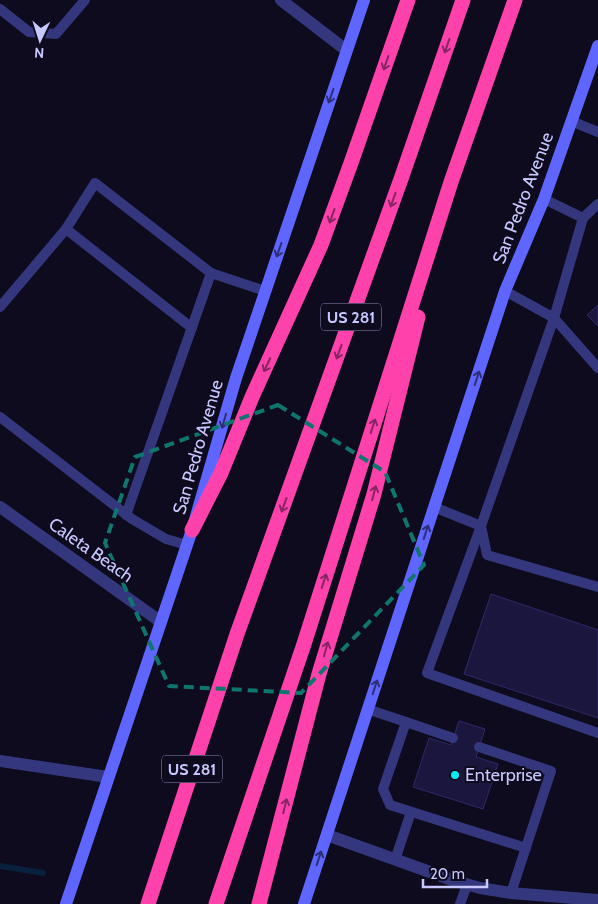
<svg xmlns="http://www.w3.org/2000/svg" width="598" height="904" viewBox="0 0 598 904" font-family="Cabin,sans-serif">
<rect width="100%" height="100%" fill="#0d0b1d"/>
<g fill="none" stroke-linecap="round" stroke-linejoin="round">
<path stroke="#09203e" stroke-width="6" d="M0,866l43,7"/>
</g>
<g fill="#1b163e" stroke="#30286b">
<path d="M598,305v21l-11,-11z"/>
<path d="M491,594l107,36v88l-134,-44z"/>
<path d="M459,721l26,8 -9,28 22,7 -15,45 -70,-22 16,-49 22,7z"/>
</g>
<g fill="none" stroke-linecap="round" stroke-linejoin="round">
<g stroke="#34377e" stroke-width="10">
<path d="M0,9l29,23 27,2 29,-34"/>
<path d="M571,121l27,11"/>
<path d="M544,199l39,19 15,-14"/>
<path d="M583,218l-29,100 -73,208 6,29 111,32"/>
<path d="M66,229l126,99"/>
<path d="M505,291l49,27 44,50"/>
<path d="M0,307l66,-78 29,-46 116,90 54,18"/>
<path d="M0,417l132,102 34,20 21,6"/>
<path d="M434,507l47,19 -54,147 171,60"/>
<path d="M126,515l85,-242"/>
<path d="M367,709l39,13 -23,67 7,16 136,43"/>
<path d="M406,722l47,16"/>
<path d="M479,747l72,24 -40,122"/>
<path d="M395,860l16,-48"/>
<path d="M460,904l7,-19"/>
</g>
<g stroke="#34377e" stroke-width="12">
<path d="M281,0l65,50"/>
<path d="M0,507l161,115"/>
<path d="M0,761l108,16"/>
<path d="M327,835l128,46 25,7 31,5 87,7"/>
</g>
<g stroke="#5e66ff" stroke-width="12">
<path d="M66,904l126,-374 44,-152 128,-378"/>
<path d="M304,904l201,-613 39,-92 54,-153"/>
</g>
<g stroke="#ff42ab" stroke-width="15">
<path d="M192,530l29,-57 31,-76 69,-152 30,-82 57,-163"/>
<path d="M148,904l89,-270 164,-455 62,-179"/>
<path d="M216,904l88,-260 147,-462 64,-182"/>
<path d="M259,904l60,-230 55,-180 44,-177"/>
</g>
</g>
<defs><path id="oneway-shaft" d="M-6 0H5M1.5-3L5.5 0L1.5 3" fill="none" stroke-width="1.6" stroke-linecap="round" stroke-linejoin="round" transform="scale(1.25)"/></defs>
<g stroke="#862664">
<use href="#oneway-shaft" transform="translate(447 46) rotate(109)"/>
<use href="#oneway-shaft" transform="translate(386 63) rotate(109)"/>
<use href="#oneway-shaft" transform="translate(393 200) rotate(110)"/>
<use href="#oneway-shaft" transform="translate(332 216) rotate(110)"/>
<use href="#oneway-shaft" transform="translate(339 352) rotate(110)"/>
<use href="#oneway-shaft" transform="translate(267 365) rotate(115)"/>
<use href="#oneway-shaft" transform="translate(373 426) rotate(-72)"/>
<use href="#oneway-shaft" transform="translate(374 493) rotate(-75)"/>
<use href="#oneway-shaft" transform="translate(284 505) rotate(110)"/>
<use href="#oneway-shaft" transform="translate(324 581) rotate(-72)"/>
<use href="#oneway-shaft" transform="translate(326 649) rotate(-74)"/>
<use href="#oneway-shaft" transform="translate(285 806) rotate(-76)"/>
</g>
<g stroke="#2d2f77">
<use href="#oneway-shaft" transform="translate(331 96) rotate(109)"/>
<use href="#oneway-shaft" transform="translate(279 250) rotate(109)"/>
<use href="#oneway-shaft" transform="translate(477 378) rotate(-72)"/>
<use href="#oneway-shaft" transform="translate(224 421) rotate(106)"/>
<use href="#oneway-shaft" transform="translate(426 532) rotate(-72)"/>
<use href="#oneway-shaft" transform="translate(375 687) rotate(-72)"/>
<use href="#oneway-shaft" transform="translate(319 858) rotate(-72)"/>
</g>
<path fill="none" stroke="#0f766e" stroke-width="4" stroke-dasharray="10 6" stroke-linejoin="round" d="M278,405l107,67 39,93 -123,128 -132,-7 -64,-143 30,-86z"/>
<circle fill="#00ecf2" stroke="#0d0b1d" stroke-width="2" cx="455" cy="775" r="5"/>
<g text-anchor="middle" stroke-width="4" stroke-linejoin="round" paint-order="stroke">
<g fill="#0d0b1d" stroke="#918fbb" stroke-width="1">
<rect x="321" y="303.5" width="60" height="27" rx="4"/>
<rect x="162" y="755.5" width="60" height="27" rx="4"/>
</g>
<g font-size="16" font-weight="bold" fill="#c9c7ff">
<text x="351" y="323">US 281</text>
<text x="192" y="775">US 281</text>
</g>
<g font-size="18" fill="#c9c7ff" stroke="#0d0b1d">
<text transform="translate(523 198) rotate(-69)" y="6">San Pedro Avenue</text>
<text transform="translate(198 447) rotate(-74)" y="6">San Pedro Avenue</text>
<text transform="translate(91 550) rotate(35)" y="6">Caleta Beach</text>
</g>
<g font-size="18" fill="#c9c7ff" stroke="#0d0b1d" text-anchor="start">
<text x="465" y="781">Enterprise</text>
</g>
</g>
<g transform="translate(40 40) rotate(184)" stroke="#0d0b1d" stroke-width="4" paint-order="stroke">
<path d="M0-4L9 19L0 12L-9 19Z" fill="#c9c7ff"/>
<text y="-8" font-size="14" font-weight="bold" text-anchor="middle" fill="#c9c7ff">N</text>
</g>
<path d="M423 879v8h64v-8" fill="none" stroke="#c9c7ff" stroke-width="2.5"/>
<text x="430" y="879" font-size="15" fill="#c9c7ff" stroke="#0d0b1d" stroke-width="4" paint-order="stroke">20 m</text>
</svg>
